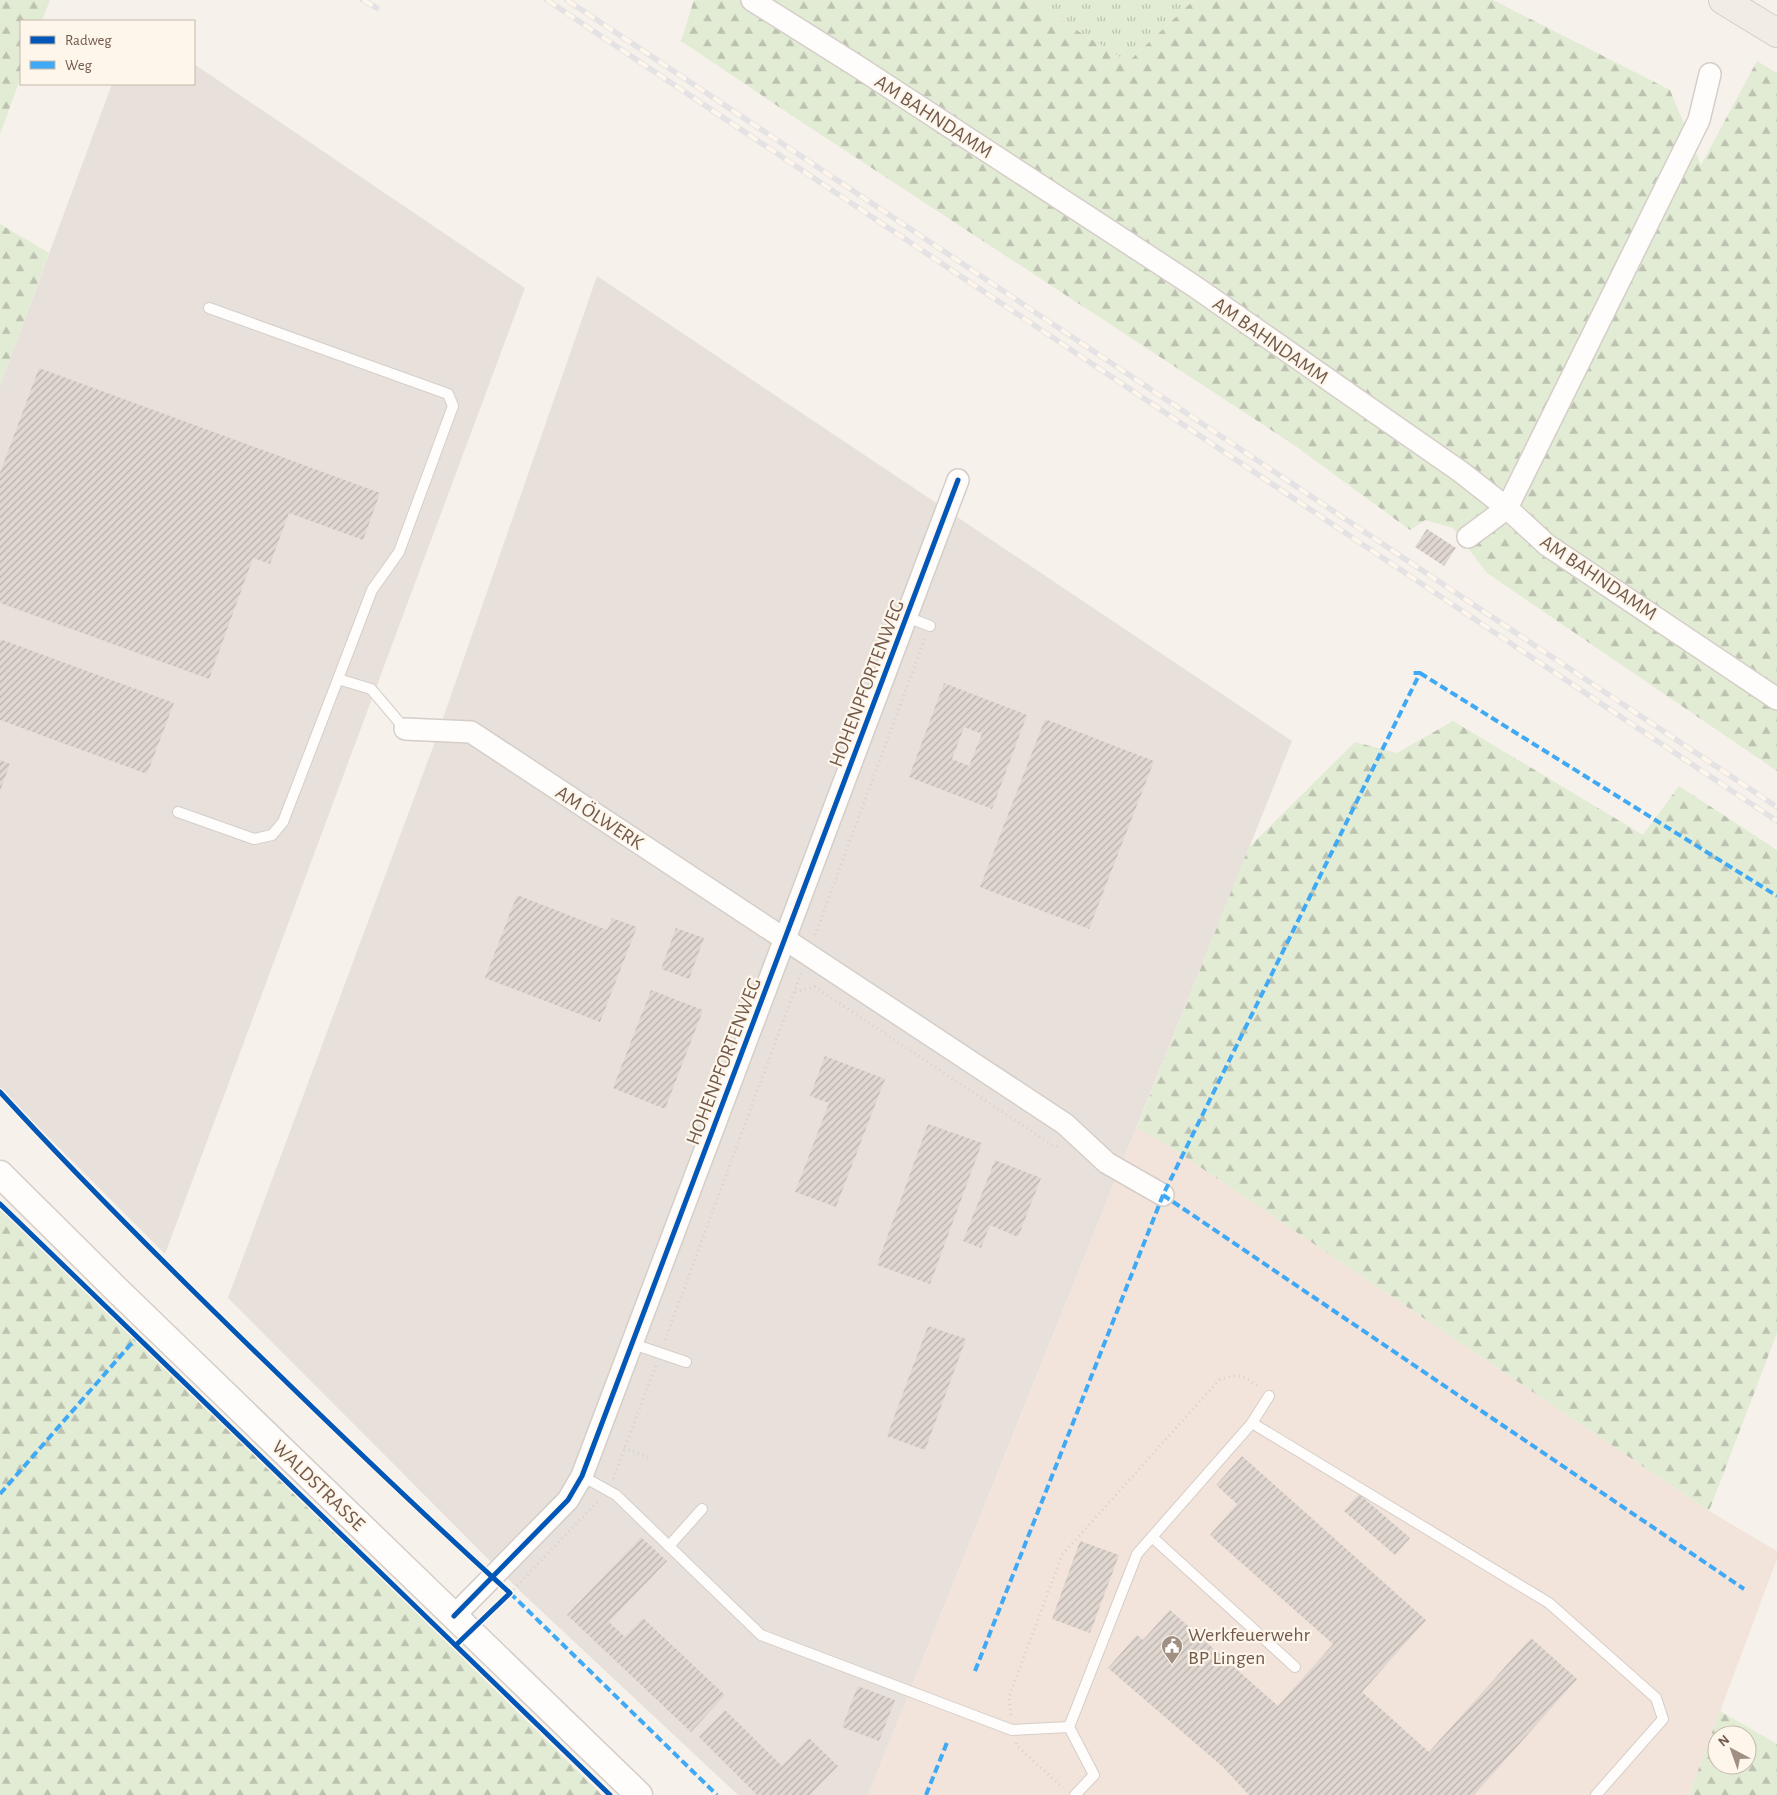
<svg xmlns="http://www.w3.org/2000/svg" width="1777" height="1795" viewBox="0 0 1777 1795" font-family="'Alegreya Sans',sans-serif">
<defs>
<pattern id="grass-tufts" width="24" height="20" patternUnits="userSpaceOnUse" patternTransform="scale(1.25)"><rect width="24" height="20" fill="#e2ecd5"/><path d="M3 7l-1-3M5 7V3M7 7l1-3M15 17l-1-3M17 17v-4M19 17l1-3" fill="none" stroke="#bcc2af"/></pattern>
<pattern id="forest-firs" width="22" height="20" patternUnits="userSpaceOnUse" patternTransform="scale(1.25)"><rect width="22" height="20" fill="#e2ecd5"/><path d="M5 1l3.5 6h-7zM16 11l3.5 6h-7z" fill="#bcc2af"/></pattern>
<pattern id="building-hatch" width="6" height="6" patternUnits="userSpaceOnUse" patternTransform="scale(1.25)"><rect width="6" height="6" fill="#dfd7d0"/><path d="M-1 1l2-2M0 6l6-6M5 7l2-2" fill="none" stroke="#b9b1ab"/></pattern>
</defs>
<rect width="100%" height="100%" fill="#f6f1ea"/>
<path fill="#f3e4db" d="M1137,1127l32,19 540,365 68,40v8l-88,236h-821z"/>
<g fill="#e8e1db">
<path d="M194,64l331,224 -360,966 -165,-165v-703l112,-302h82z"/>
<path d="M597,276l695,465 -424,1054h-130l-217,-203 -293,-294 205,-551z"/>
</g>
<path fill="url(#grass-tufts)" d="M1028,0h166l-66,62z"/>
<g fill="url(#forest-firs)" fill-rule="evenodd">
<path d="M0,0h50l-8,21h-21v56l-21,57z"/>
<path d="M694,0h334l100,62 66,-62h299l177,90 31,75 56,-104 20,12v698l-290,-198 -34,-45 -28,-8 -15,10 -116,-85 -503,-330 -110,-74z"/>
<path d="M0,224l49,29 -49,133z"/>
<path d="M1453,721l190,114 36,-49 98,64v483l-68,178 -540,-365 -32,-18 112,-281 106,-105 42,11z"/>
<path d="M0,1208l137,129 465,458h-602z"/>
<path d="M1720,1711l57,33v51h-88zM1717,1735h30v30h-30z"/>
</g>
<g fill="url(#building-hatch)" fill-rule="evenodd">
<path d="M39,368l341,125 -17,47 -74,-27 -19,51 -17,-6 -44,121 -209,-76v-130z"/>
<path d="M1427,529l29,19 -12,18 -29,-19z"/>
<path d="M0,639l174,64 -27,71 -147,-54z"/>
<path d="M944,683l83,32 -35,94 -83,-32zM964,727l18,7 -13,32 -17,-7z"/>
<path d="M1045,719l109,42 -65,168 -109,-42z"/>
<path d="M0,760l10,4 -10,27z"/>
<path d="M517,895l90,35 5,-12 25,9 -37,95 -115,-44z"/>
<path d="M676,928l28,10 -15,41 -28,-10z"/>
<path d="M651,990l52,20 -38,99 -52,-21z"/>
<path d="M825,1056l60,23 -49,128 -41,-15 34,-89 -19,-7z"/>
<path d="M928,1124l54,19 -52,141 -53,-19z"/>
<path d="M995,1160l46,18 -23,59 -28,-12 -9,23 -18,-7z"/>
<path d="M928,1326l38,13 -41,111 -38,-14z"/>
<path d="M1242,1456l184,164 -64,72 67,60 102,-114 46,41 -103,116h-225l-26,-28 -115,-99 29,-33 6,5 27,-30 108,96 55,-62 -123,-109 27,-31 -21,-19z"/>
<path d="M1359,1494l51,44 -15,17 -51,-44z"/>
<path d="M641,1537l26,24 -58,61 16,15 18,-19 82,77 -34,37 -124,-117z"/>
<path d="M1080,1541l39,14 -29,78 -38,-14z"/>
<path d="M858,1686l37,14 -16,41 -37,-14z"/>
<path d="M725,1710l57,56 27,-28 29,28 -28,29h-53l-58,-58z"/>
</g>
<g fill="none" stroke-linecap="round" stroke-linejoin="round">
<g stroke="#d5cec8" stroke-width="12">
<g id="service">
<path d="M209,308l239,86 5,12 -54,146 -27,38 -34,89"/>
<path d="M907,617l23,9"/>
<path d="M178,812l76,27 18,-4 11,-13 55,-143 33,10 34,40"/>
<path d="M633,1344l53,18"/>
<path d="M1252,1423l17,-27"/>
<path d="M582,1476l34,19 145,140 251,95 57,-3"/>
<path d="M1152,1537l143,130"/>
<path d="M669,1546l33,-37"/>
<path d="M1075,1795l19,-20 -25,-48 68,-173 115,-131 297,180 107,95 7,21 -67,76"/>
</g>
</g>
<g stroke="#d5cec8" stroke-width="24">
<g id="minor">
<path d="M752,0l105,66 337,220 267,186 46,36 40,37 230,154"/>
<path d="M1468,537l39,-29 192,-388 11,-46"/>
<path d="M405,729l66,3 594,392 42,39 56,32"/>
<path d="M454,1616l114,-116 14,-24 376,-996"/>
</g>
</g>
<g stroke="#d5cec8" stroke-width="29">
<path id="tertiary" d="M0,1174l115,114 524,507"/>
</g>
<g stroke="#d5ccc6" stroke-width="30">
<path id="primary" d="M1723,0l54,33"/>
</g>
<g stroke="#d7d0cb" stroke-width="3" stroke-dasharray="1 4" stroke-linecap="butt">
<path d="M815,935l110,-297"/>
<path d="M795,992l20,-5 237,158 8,2"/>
<path d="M665,1340l136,-367"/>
<path d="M624,1448l24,9"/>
<path d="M613,1479l43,-114"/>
<path d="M510,1593l89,-93"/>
<path d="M1011,1715l-2,-18 53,-142 157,-175c18,-7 24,-5 40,7"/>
<path d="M1016,1743l1,3 46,42"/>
</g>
<use href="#service" stroke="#fefdfc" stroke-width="10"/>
<use href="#minor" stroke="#fefdfc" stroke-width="21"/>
<use href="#tertiary" stroke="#fefdfc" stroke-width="26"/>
<use href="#primary" stroke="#f1ede6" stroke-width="28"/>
<g stroke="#e4e2e4" stroke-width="5.5">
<g id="rail">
<path d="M363,0l14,8"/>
<path d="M547,0l1230,821"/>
<path d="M567,0l1210,807"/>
</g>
</g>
<use href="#rail" stroke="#fef6eb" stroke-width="4" stroke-dasharray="11" stroke-linecap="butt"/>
<g stroke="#3fa9f5" stroke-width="4" stroke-dasharray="8 4" stroke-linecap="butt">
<path d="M1420,673l357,223"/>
<path d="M1163,1195l581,394"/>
<path d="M0,1494l137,-157"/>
<path d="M510,1593l207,202"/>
<path d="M975,1671l188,-476 257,-522h-7"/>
<path d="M926,1795l22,-55"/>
</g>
<g stroke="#fef6eb" stroke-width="8">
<g id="cycleway">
<path d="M0,1092c87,95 178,185 271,275 78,76 158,153 239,226l-54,52"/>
<path d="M0,1204l610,591"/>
<path d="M454,1616l114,-116 14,-24 376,-996"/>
</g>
</g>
<use href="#cycleway" stroke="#0057b8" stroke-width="5"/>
</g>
<defs>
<g id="civic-pin" transform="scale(1.125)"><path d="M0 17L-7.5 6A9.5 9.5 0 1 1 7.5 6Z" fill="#a08f83" stroke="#fef6eb"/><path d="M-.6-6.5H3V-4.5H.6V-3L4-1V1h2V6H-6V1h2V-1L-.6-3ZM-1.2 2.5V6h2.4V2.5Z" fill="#fff"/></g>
</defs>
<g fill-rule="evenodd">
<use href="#civic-pin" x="1172" y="1646"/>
</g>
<g text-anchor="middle" stroke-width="4.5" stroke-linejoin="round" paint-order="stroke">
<g font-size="20" fill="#725a4c" stroke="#fef6eb">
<text transform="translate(934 116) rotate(33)" y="7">AM BAHNDAMM</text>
<text transform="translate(1271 340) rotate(35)" y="7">AM BAHNDAMM</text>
<text transform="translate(1599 577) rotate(34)" y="7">AM BAHNDAMM</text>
<text transform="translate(866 683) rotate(-69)" y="7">HOHENPFORTENWEG</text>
<text transform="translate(600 817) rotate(33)" y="7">AM ÖLWERK</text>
<text transform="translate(723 1061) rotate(-69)" y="7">HOHENPFORTENWEG</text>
<text transform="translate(319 1485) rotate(44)" y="7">WALDSTRASSE</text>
</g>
<g font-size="20" fill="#725a4c" stroke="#fef6eb" text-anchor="start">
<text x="1188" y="1641">Werkfeuerwehr<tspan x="1188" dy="23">BP Lingen</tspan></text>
</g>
</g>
<rect x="20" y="20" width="175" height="65" fill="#fef6eb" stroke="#c6b8ab"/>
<rect x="30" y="36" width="25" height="8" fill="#0057b8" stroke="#c6b8ab"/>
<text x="65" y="45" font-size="15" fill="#725a4c">Radweg</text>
<rect x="30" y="61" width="25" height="8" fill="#3fa9f5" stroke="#c6b8ab"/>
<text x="65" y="70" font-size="15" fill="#725a4c">Weg</text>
<g transform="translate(1732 1750) rotate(319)"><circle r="24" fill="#fef6eb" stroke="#c6b8ab"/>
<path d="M0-4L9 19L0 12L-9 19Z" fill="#a08f83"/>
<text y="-8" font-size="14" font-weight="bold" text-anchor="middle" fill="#725a4c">N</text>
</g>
</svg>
